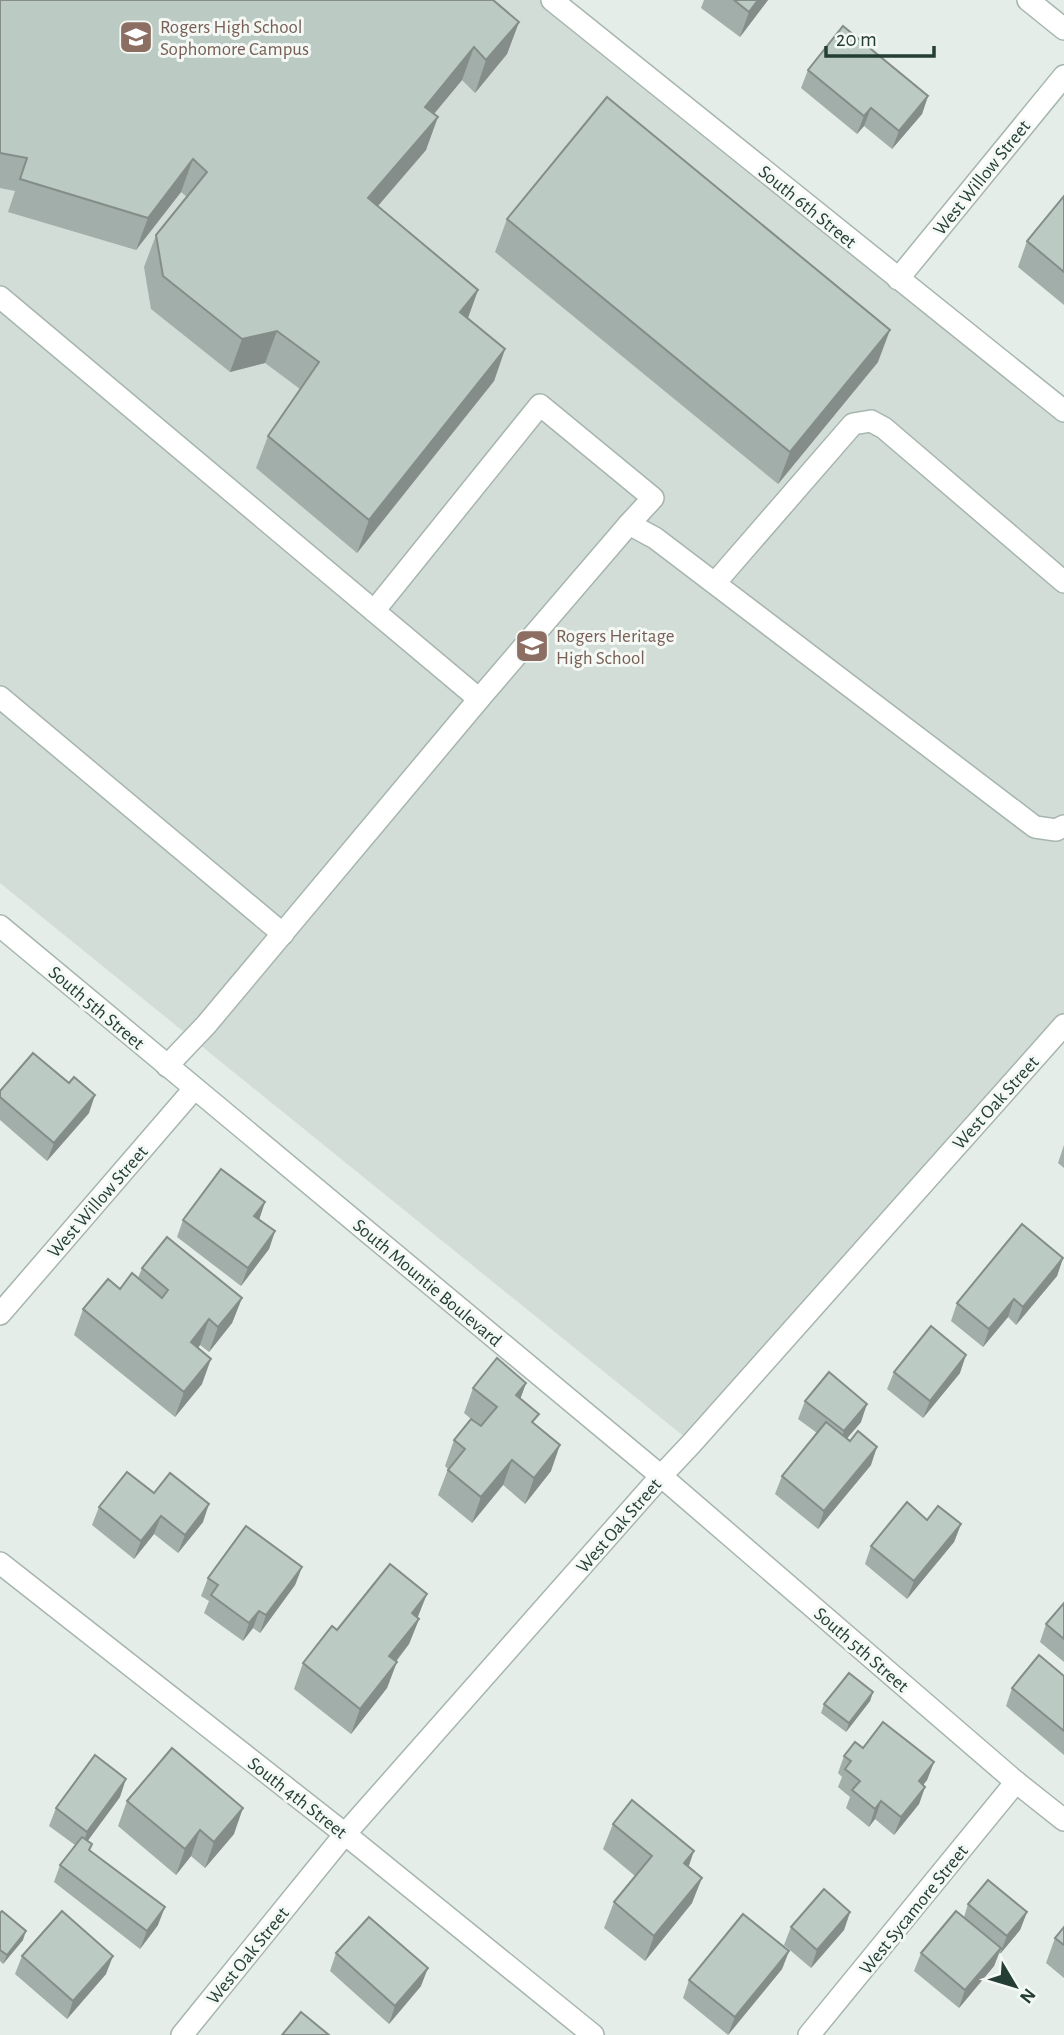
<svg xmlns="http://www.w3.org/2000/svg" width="1064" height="2035" viewBox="0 0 1064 2035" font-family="'Alegreya Sans',sans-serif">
<rect width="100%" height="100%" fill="#e4ede8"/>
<path fill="#d2ddd7" d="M0,0h552l512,410v615l-372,418 -692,-560z"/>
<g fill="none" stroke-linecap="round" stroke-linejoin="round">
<g stroke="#a7b5af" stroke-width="24">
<g id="service">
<path d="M0,297l479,402 -273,326 -39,41"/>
<path d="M715,583l138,-159 18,-3 13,7 180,154"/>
<path d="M374,611l166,-206 113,93 -24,26"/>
<path d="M0,697l283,237"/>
<path d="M479,699l150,-175 26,14 380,289 21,3 8,-4"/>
</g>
</g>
<g stroke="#a7b5af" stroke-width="24">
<g id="minor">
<path d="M552,0l512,411"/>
<path d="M1028,0l36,29"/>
<path d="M898,279l166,-203"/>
<path d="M0,926l661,550 355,306 48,38"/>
<path d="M0,1314l194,-225"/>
<path d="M0,1563l345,271 248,201"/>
<path d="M809,2035l207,-253"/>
</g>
</g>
<g stroke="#a7b5af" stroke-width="24">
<path id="tertiary" d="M182,2035l163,-201 316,-358 31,-33 372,-418"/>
</g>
<use href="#service" stroke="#fff" stroke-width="21"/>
<use href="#minor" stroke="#fff" stroke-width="21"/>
<use href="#tertiary" stroke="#fff" stroke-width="21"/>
</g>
<g fill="#a2aea9">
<path d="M0,0l519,22 -12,32 -32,39 -13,-13 -28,34 -8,36 -48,56 100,84 -10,28 37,31 -11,32 -137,172 -101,-85 12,-32 32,-47 -35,-26 -35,9 -79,-63 -7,-42 12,-32 31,-38 -6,-5 -45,58 -128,-38 7,-21 -15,-3z"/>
<path d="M704,0h64l-28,37 -39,-29z"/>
<path d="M808,70l120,26 -6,18 -30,35 -28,-23 -7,8 -56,-46z"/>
<path d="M1064,196v109l-46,-38 9,-26z"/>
<path d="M507,219l371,143 -100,122 -283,-232z"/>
<path d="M69,1083l20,30 -42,48 -47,-41v-29z"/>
<path d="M1064,1145v23l-6,-5z"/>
<path d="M265,1202l-6,17 16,12 -6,18 -28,37 -64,-49 6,-17z"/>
<path d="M1063,1258l-6,18 -41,49 -8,-8 -25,30 -32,-26 6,-18z"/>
<path d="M142,1268l100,30 -10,25 -23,29 -9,-7 -2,3 4,36 -27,33 -101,-82 9,-26 55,-31z"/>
<path d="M894,1372l66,1 -37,45 -36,-29z"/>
<path d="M526,1383l-6,16 15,26 16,46 -26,33 -22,-19 -31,38 -34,-28 10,-26 -3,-3 9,-26 17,-21 -7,-6 9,-25z"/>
<path d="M805,1401l56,21 -14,16 24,27 -53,64 -43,-35 7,-18 35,-43 -19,-14z"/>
<path d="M154,1493l49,29 -25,31 -24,-19 -20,25 -42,-34 7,-18z"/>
<path d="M927,1520l34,4 -7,18 -47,57 -42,-35 6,-18z"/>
<path d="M302,1567l-7,18 -35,48 -7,-5 -10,13 -39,-28 5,-12 -8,-5 7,-18z"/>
<path d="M1064,1603v59l-24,-20 6,-18z"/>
<path d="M418,1618l1,1 -10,25 -13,18 -9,26 -36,46 -57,-45 9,-26 34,-33z"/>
<path d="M1064,1676v79l-58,-49 6,-18z"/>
<path d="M873,1692l-3,9 -24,31 -25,-19 3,-9z"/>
<path d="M863,1748l71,14 -7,18 -4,5 2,2 -6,17 -25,31 -19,-16 -6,8 -23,-19 4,-11 -12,-10 4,-10 -4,-4 6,-17z"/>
<path d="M120,1797l-33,44 3,9 68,75 -18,24 -86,-67 6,-17 15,-20 -26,-19 7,-18z"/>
<path d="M127,1801l107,33 -29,34 -14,-12 -15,19 -58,-49z"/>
<path d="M613,1824l76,43 3,36 -47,58 -41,-33 10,-26 21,-26 -32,-27z"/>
<path d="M968,1904l59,8 -7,18 -20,24 -1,-1 -5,13 -35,42 -45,-37 7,-18 43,-36z"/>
<path d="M850,1912l-6,18 -33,38 -27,-23 7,-18z"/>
<path d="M0,1913l23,27 -20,24 -3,-3z"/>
<path d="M1064,1927v51l-18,-15 9,-25z"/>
<path d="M789,1951l-7,18 -54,66 -45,-37 6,-18z"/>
<path d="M336,1953l85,33 -32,38 -59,-53z"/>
<path d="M22,1956l84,18 -39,45 -52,-45z"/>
</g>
<g fill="#848d89">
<path d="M758,0h10l-28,37 9,-25z"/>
<path d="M519,22l-12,32 -32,39 11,-33z"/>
<path d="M474,47l-12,33 -49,59 12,-32z"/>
<path d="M928,96l-6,18 -30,35 7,-18z"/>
<path d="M871,108l-7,18 -7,8 7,-18z"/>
<path d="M438,117l-12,33 -69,80 11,-32z"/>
<path d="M193,159l-12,33 -45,58 12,-32z"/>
<path d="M478,290l-12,33 -6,-11z"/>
<path d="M890,330l-12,32 -100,122 12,-32z"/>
<path d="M277,331l-12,32 -35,9 12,-33z"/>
<path d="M505,349l-11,32 -137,172 12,-33z"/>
<path d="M95,1095l-6,18 -42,48 7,-18z"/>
<path d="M265,1202l-6,18 -5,-4z"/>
<path d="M275,1231l-6,18 -28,37 7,-18z"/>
<path d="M1063,1258l-6,18 -41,49 7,-18z"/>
<path d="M242,1298l-10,25 -23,29 9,-25z"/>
<path d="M1014,1299l-6,18 -25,30 6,-18z"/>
<path d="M209,1319l-9,26 -19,23 10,-26z"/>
<path d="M966,1355l-6,18 -37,45 7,-17z"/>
<path d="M211,1359l-9,25 -27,33 9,-25z"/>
<path d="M526,1383l-9,25 -1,-13z"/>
<path d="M867,1404l-6,18 -23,27 6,-18z"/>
<path d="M560,1445l-9,26 -26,33 9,-26z"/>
<path d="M877,1447l-6,18 -53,64 6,-18z"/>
<path d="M512,1460l-9,25 -31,38 9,-26z"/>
<path d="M209,1504l-6,18 -25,31 7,-18z"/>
<path d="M161,1516l-7,18 -20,25 7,-18z"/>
<path d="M961,1524l-7,18 -47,57 7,-18z"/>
<path d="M302,1567l-7,18 -35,48 6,-18z"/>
<path d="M427,1594l-10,25 -5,-6z"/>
<path d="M259,1611l-6,17 -10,13 6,-18z"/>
<path d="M419,1619l-10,25 -30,38 10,-26z"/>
<path d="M397,1662l-10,26 -36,46 9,-25z"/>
<path d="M873,1692l-3,9 -24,31 3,-9z"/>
<path d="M934,1762l-7,18 -15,19 7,-18z"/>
<path d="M126,1779l-6,18 -39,53 6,-18z"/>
<path d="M925,1787l-6,17 -25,31 7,-18z"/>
<path d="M881,1801l-6,18 -6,8 6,-18z"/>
<path d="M243,1808l-9,26 -29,34 9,-26z"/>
<path d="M200,1830l-9,26 -15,19 9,-26z"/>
<path d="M694,1851l-9,26 -1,-14z"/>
<path d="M702,1878l-10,25 -47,58 9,-25z"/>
<path d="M165,1907l-7,18 -18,24 7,-18z"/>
<path d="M850,1912l-6,18 -33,38 6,-18z"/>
<path d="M1027,1912l-7,18 -20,24 7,-18z"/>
<path d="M26,1931l-3,9 -20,24 4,-9z"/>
<path d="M1001,1948l-7,18 -35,42 6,-18z"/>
<path d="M789,1951l-7,18 -54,66 7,-18z"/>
<path d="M113,1956l-7,18 -39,45 6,-18z"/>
<path d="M428,1968l-7,18 -32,38 6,-18z"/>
</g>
<g fill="#bccac4" stroke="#848d89" stroke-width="2">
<path d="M0,0h493l26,22 -33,38 -12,-13 -49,60 13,10 -70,81 110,92 -18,22 45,37 -136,171 -101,-84 51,-74 -42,-31 -35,8 -79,-63 -7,-41 51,-63 -14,-13 -45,59 -128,-39 7,-21 -27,-5z"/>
<path d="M734,0h24l-9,12z"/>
<path d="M843,26l85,70 -29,35 -28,-23 -7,8 -56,-46z"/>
<path d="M607,97l283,233 -100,122 -283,-233z"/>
<path d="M1064,196v76l-37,-31z"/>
<path d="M33,1053l36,30 5,-6 21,18 -41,48 -54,-46v-6z"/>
<path d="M221,1169l44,33 -11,14 21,15 -27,37 -65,-48z"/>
<path d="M1022,1224l41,34 -40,49 -9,-8 -25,30 -32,-26z"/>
<path d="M167,1237l75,61 -24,29 -9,-8 -18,23 20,17 -27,33 -101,-83 25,-30 12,10 12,-16 30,25 6,-8 -26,-22z"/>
<path d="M931,1326l35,29 -36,46 -36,-29z"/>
<path d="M497,1358l29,25 -10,12 23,19 -7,8 28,23 -26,33 -22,-18 -31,37 -33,-27 17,-21 -11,-9 17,-21 10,7 16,-19 -24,-19z"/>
<path d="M829,1372l38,32 -23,27 -39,-30z"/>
<path d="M826,1422l24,19 8,-10 19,16 -53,64 -42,-35z"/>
<path d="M127,1472l27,21 16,-20 39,31 -24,31 -24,-19 -20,25 -42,-34z"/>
<path d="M907,1502l20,18 11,-14 23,18 -47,57 -43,-35z"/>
<path d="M246,1526l56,41 -36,48 -7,-4 -10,12 -38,-28 7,-10 -10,-7z"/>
<path d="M390,1564l37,30 -15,19 7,6 -30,37 8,6 -37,47 -57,-46 29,-37 5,4z"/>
<path d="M1064,1603v36l-18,-15z"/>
<path d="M1039,1655l25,21v55l-52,-43z"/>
<path d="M849,1673l24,19 -24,31 -25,-19z"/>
<path d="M883,1722l51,40 -15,19 6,6 -24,30 -20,-16 -6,8 -23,-19 8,-9 -15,-12 6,-8 -7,-5 11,-14 8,6z"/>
<path d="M172,1748l71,60 -29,34 -14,-12 -15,19 -58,-48z"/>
<path d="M95,1755l31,24 -39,53 -31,-24z"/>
<path d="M632,1800l62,51 -10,12 18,15 -48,58 -40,-34 38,-46 -39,-32z"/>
<path d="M82,1837l10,7 -3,6 76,57 -18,24 -87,-66z"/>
<path d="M988,1880l39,32 -20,24 -39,-32z"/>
<path d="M824,1889l26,23 -33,38 -26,-23z"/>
<path d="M2,1911l24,20 -19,24 -7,-5v-37z"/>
<path d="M62,1911l51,45 -40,45 -51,-45z"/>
<path d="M956,1911l45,37 -36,42 -44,-37z"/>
<path d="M743,1914l46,37 -54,66 -46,-37z"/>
<path d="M369,1917l59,51 -33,38 -59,-53z"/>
<path d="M1064,1927v18l-9,-7z"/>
<path d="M301,2012l28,23h-47z"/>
</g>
<defs>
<g id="school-square" transform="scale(1.75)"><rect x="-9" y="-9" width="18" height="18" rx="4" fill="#8d6e63" stroke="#f4f9f6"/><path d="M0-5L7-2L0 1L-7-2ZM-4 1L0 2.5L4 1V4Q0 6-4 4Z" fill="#fff"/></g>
</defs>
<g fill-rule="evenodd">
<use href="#school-square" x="136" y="37"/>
<use href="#school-square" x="532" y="646"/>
</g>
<g text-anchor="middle" stroke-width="6" stroke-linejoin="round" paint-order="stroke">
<g font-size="19" fill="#785e54" stroke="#f4f9f6" text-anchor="start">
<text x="160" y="33">Rogers High School<tspan x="160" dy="22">Sophomore Campus</tspan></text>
<text x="556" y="642">Rogers Heritage<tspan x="556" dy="22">High School</tspan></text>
</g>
<g font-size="19" fill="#243e36" stroke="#f4f9f6">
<text transform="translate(981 177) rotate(-51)" y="7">West Willow Street</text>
<text transform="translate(808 206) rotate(39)" y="7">South 6th Street</text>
<text transform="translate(97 1007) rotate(40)" y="7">South 5th Street</text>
<text transform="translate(995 1102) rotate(-48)" y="7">West Oak Street</text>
<text transform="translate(97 1201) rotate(-49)" y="7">West Willow Street</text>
<text transform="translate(428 1282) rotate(40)" y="7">South Mountie Boulevard</text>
<text transform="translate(618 1525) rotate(-49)" y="7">West Oak Street</text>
<text transform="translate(862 1649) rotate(41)" y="7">South 5th Street</text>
<text transform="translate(298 1797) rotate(38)" y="7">South 4th Street</text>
<text transform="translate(913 1909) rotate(-51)" y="7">West Sycamore Street</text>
<text transform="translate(247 1955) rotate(-51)" y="7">West Oak Street</text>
</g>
</g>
<g transform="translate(1015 1986) rotate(128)" stroke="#f4f9f6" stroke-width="5" paint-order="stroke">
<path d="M0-5L12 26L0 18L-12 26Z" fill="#243e36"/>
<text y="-10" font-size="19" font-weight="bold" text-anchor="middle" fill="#243e36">N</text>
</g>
<path d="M826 46v10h108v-10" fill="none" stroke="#243e36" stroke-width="3.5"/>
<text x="836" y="46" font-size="21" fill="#243e36" stroke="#f4f9f6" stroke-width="5" paint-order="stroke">20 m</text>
</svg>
